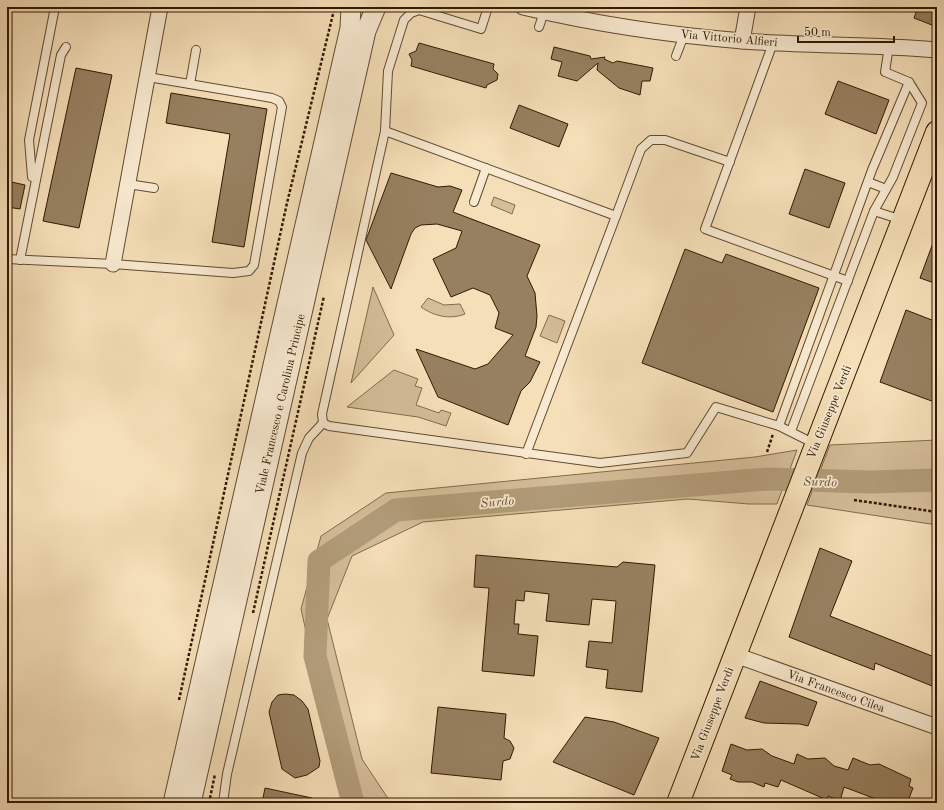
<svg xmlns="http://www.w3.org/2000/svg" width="944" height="810" viewBox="0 0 944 810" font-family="'Old Standard TT',serif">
<rect width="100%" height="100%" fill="#f5dfb8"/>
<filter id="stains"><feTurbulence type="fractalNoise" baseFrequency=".005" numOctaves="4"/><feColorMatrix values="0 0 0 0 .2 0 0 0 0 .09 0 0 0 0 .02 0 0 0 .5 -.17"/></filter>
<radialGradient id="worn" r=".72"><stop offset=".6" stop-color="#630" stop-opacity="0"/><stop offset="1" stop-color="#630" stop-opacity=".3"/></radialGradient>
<g fill="#d4bd99" stroke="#826b4c">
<path d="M494,197l21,8 -3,9 -21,-9z"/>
<path d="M373,287l21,48 -43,48z"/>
<path d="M428,298l16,7 16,-1 5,10c-16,6 -31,2 -44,-7z"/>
<path d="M549,315l16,6 -8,22 -17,-7z"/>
<path d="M394,370l24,9 -3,7 7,2 -6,17 23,8 2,-3 10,3 -5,13 -28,-9 -71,-10z"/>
<path d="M937,440v85l-130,-20 23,-60z"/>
<path d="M797,450l-20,54h-28l-61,-5 -265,23 -71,34 -25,63 35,140 29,44h-47l-43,-194 20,-73 65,-43 369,-36z"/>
</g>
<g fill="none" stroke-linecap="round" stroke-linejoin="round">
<path stroke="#b29c79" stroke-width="23" d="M353,803l-38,-147 4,-95 77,-51 372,-31 103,3 66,-2"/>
</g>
<g fill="#978060" stroke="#311900">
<path d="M918,7h19v20l-23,-9z"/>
<path d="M419,43l75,21 -1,5 5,5 -1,6 -10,5 -1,3 -75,-22 1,-6 -3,-6 7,-3z"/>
<path d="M554,47l36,9 1,3 14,-2 -1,2 9,4 4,-2 36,7 -3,13h-8l-2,14 -21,-7 -22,-18 1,-7 -21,18 -19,-5 4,-14 -11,-3z"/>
<path d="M76,68l36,7 -33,153 -36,-7z"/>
<path d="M838,81l51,19 -13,34 -51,-20z"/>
<path d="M171,93l96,16 -23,138 -32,-5 18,-108 -64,-11z"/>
<path d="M519,105l49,19 -9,23 -49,-19z"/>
<path d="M805,169l40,14 -16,45 -40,-14z"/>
<path d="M391,173l47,14 12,-1 12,4 -9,22 87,33 -13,31 8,17 2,23 -1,11 -11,29 15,6 -10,20 -9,9 -13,34 -70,-28 -22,-48 59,20 13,-5 25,-29 -18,-7 4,-15 -9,-18 -17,-7 -22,9 -18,-38 23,-11 6,-17 -25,-7 -16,1 -6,3 -4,6 -20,55 -25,-49z"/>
<path d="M7,181l18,4 -5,24 -13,-2z"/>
<path d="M936,235h1v49l-17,-6z"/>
<path d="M685,249l37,14 4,-9 93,34 -46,124 -131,-49z"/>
<path d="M906,310l31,12v25l-4,11 4,1v44l-57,-21z"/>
<path d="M820,548l32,13 -22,55 107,42v30l-62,-25 -1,7 -85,-33z"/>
<path d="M476,555l141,12 6,-5 32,3 -13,127 -36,-4 2,-18 -22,-3 3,-26 23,2 4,-42 -24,-2 -3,26 -43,-4 3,-27 -24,-3 -1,10 -8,-1 -2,24h5l-1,10 20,2 -4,40 -52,-5 7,-83 -15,-1z"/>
<path d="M760,681l57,21 -9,24 -8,-2 -36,-1 -19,-5z"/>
<path d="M285,694l9,1 8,6 6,8 12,52 -1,6 -12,8 -12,3 -13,-9 -13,-57 3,-10 6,-7z"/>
<path d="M438,707l68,7 -2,24 6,3 4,7 -4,11 -7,2 -2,19 -70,-7z"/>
<path d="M585,717l29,5 45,16 -25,57 -81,-33z"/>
<path d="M731,744l16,6 15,-1 10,7 22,8 3,-10 11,5 17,-1 9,8 14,4 5,-12 17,7 9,-1 32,15 -2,7 4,2 -5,13 -4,-2 -2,4h-27l1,-4 -32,-12 -4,14 -12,-5 -1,4 -46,-20 -3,7 -13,-4 -1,4 -12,-5h-14l-8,-3 2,-4 -10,-4z"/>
<path d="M265,788l47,10v5h-50z"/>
</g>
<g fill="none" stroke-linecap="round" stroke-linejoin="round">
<g stroke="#624a2e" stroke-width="10">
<g id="service">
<path d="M488,7l-7,22 -62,-19 -8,3 -7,7 -16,51 -3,60 -63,283 1,9 6,3 271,37 87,-10 29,-46 63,19 93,-256 37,-88"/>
<path d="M539,27l5,-15"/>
<path d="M773,43l-68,186 143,52"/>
<path d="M676,56l8,-21"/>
<path d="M190,84l6,-34"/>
<path d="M385,131l231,85 -90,238"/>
<path d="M32,177l-3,-37 26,-133"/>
<path d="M868,182l18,7"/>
<path d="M128,184l26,4"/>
<path d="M474,202l12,-34"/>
<path d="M874,211l28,9"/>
<path d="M616,216l25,-67 10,-9h14l65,22"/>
<path d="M7,259l106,5 120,9 16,-2 5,-6 28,-158 -3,-6 -7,-3 -124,-21"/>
<path d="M20,260l41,-205 5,-8"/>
<path d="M779,426l36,18"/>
<path d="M791,431l83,-220 19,-34 29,-74 -13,-21 -24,-10 4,-26"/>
<path d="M223,803l4,-29 75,-321 7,-15 14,-15"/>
</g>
</g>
<g stroke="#624a2e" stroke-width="17">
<g id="minor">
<path d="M523,7c72,17 146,28 220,34 64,5 129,3 194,9"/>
<path d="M742,41l6,-34"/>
<path d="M113,264l47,-257"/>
<path d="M735,655l202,72"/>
</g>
</g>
<g stroke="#624a2e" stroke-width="21">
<g id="tertiary">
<path d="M173,803l177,-775 1,-21"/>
<path d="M191,803l175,-772 10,-24"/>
</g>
</g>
<g stroke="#311900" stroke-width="24">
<path id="primary" d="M678,803l259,-671"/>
</g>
<g stroke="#311900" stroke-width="2.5" stroke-dasharray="3 2" stroke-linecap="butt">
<path d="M767,452l6,-18"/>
<path d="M854,500l83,12"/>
<path d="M253,613l71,-317"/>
<path d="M179,700l108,-497 47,-193"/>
<path d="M209,803l6,-29"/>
</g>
<use href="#service" stroke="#f8ead1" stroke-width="8"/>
<use href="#minor" stroke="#f8ead1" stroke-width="15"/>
<use href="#tertiary" stroke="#f8ead1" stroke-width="19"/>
<use href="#primary" stroke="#f5dfb8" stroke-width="22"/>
</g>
<g text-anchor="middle" stroke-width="3.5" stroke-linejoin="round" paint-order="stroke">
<g font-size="12" fill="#311900" stroke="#f8ead1">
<text transform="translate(729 38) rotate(5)" y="4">Via Vittorio Alfieri</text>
<text transform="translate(280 404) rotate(-77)" y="4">Viale Francesco e Carolina Principe</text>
<text transform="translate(829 412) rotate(-68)" y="4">Via Giuseppe Verdi</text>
<text transform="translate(836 691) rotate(20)" y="4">Via Francesco Cilea</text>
<text transform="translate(712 714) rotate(-69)" y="4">Via Giuseppe Verdi</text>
</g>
<g font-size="13" font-style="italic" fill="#654d30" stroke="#f8ead1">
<text transform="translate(820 481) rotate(1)" y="5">Surdo</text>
<text transform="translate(497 501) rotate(-5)" y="5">Surdo</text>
</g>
</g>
<rect width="944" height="810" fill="none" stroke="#f5dfb8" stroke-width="24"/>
<rect x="8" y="8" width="928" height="794" fill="none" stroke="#311900" stroke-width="2"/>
<rect x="12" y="12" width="920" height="786" fill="none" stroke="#311900"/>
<path d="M798 36v6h96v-6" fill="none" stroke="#311900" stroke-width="2"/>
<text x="804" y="36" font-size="12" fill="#311900" stroke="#f8ead1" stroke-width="3" paint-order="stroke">50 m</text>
<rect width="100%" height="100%" filter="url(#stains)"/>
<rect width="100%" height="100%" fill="url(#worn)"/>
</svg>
